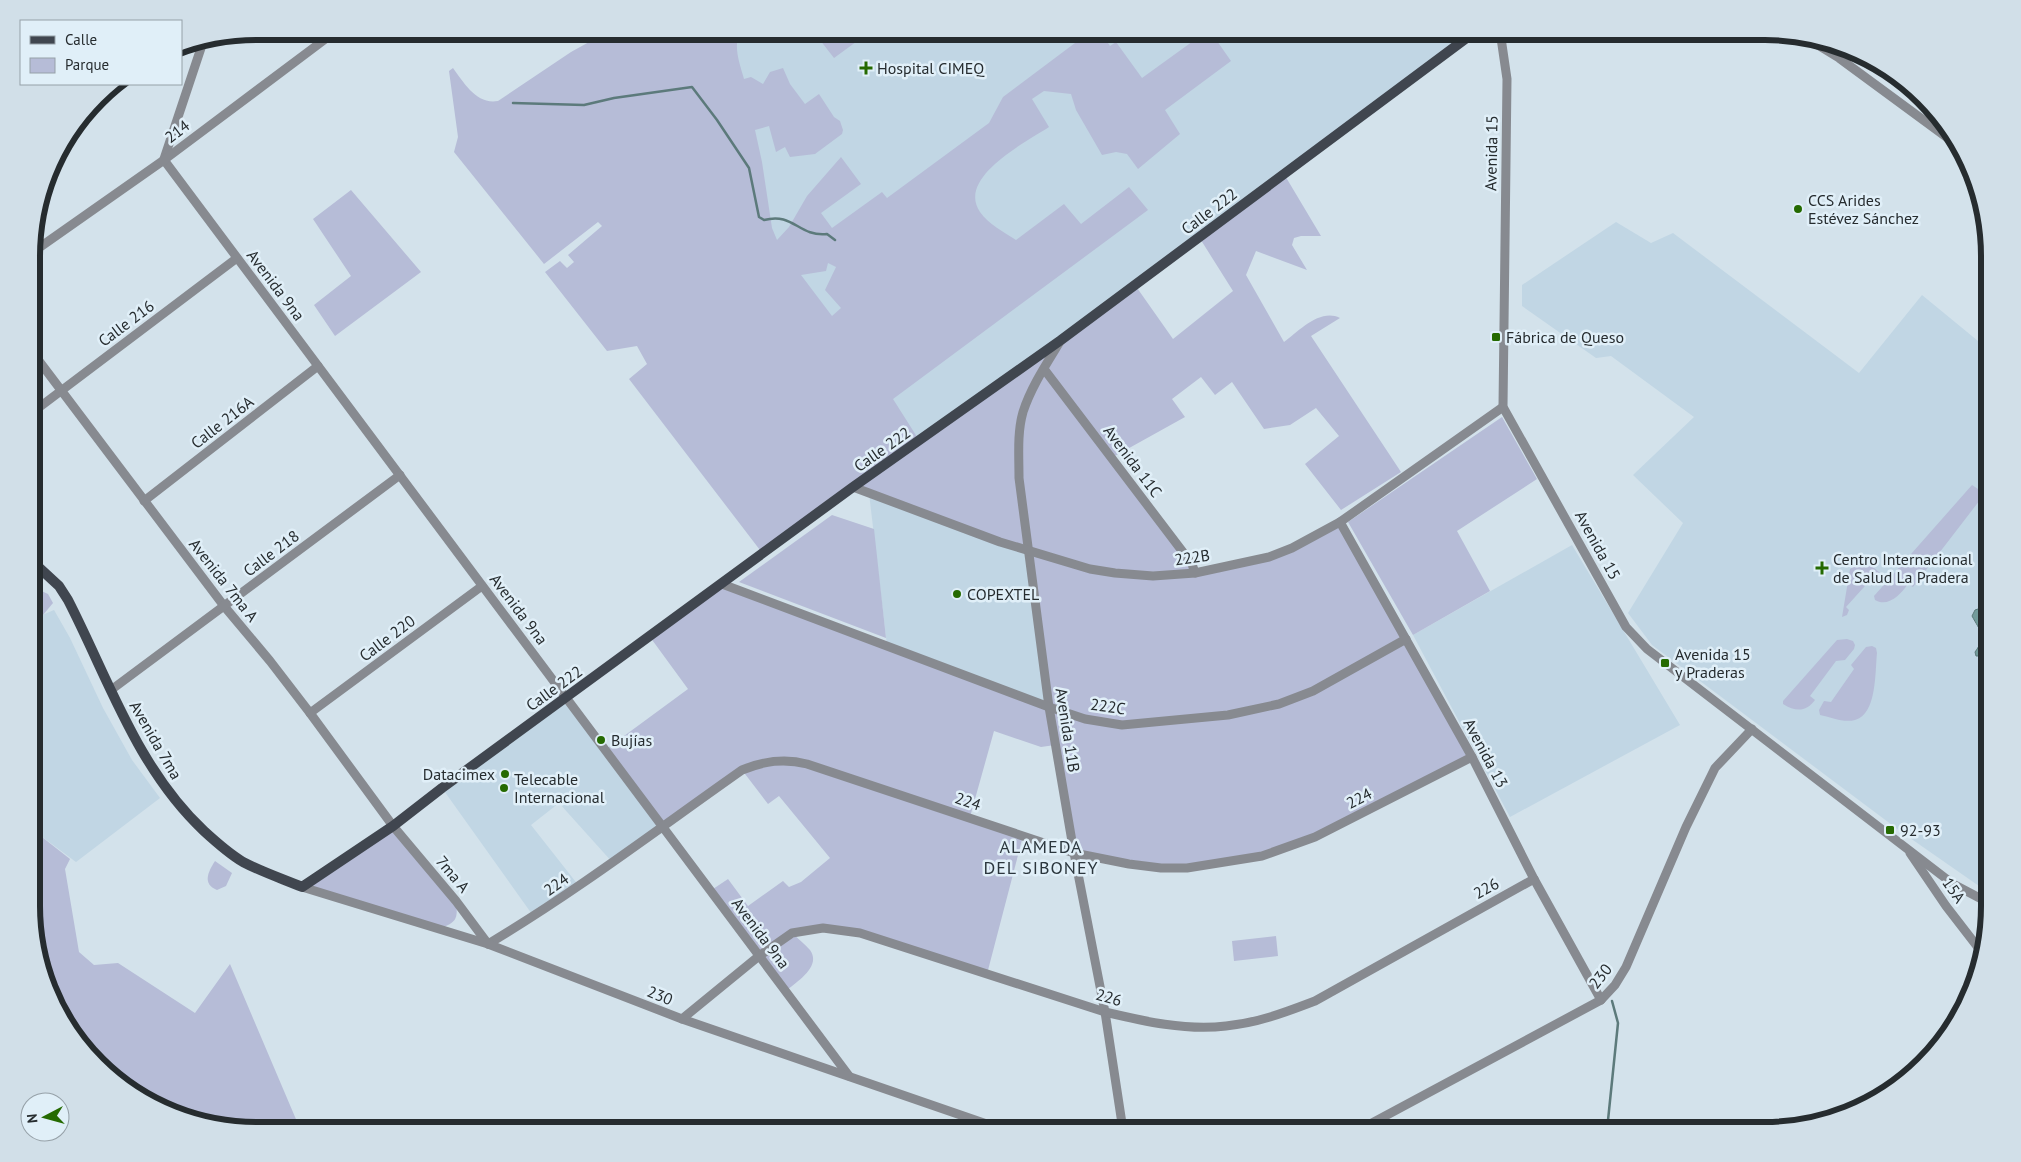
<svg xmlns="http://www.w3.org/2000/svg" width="2021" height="1162" viewBox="0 0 2021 1162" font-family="'PT Sans',sans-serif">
<rect width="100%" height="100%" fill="#d3e2eb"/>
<g fill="#c1d6e4">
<path d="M597,31h879l-557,410 -232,-286z"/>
<path d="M1616,222l35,21 22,-10 186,140 63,-78 67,55v543l-89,-62 -248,-186 -24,-32 55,-90 -50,-48 61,-58 -83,-61 -15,2 -74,-52v-21z"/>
<path d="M869,493l158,56 22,158 -162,-61z"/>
<path d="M1572,545l108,180 -170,92 -97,-182z"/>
<path d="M54,610l16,28 33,70 29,52 28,38 -84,64 -43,-32v-211z"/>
<path d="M566,698l97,129 -50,36 -54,-60 -28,22 48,61 -45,31 -92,-129z"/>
</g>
<g fill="#b6bcd7" fill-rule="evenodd">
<path d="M609,31h132c-9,14 -1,33 3,48l7,-2 12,7 7,-12 13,-4 7,16 15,20 14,-10 15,23 6,4 3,9 -1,4 -27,20 -25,3 -5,-10 -9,5 -7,-26 -14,4 7,32 10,66 5,12 12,-13 18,-31 34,-39 20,27 -40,29 11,15 50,-36 5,6 102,-75 14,-26 80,-60 19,-3 8,12 6,-4 26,36 65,-47h3l21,30 -66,49 15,24 -42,35 -11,-15 -11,-2 -14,3 -26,-45 -5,-16 -27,-3 -12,8 17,28c-21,14 -93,50 -69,85 8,12 24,20 36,28l48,-36 17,20 48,-37 19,23 -255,189 26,41 216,-155 38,54 60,-48 -34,-54 85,-63 37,62h-20l-7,2 -2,7 15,25 -51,-19 -10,24 38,67c15,-11 36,-34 56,-24l-29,18 90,136 -60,38 -36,-46 34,-28 -23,-28 -26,17 -26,4 -32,-47 -17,13 -14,-18 -29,22 13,18 -72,40 82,116 74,-16 71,-35 132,235 -117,59 -93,40 -75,12 -113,-16 -19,-107 -14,2 -47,-16 -24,86 53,19 -36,138 -127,-41 -37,-5 -31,5c6,6 13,11 18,17 12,17 -14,32 -24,41l-76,-100 18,-12 20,27 35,-25 6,6 12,-5 29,-24 -51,-62 -11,8 -26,-34 -79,57 -58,-77 83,-61 -38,-52 72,-53 326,123 -21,-158 -174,-62 -90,67 -134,-175 18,-15 -10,-18 -30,5 -62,-79 15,-11 7,7 7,-6 -6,-7 34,-29 -4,-4 -54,42 -90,-112 4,-15 -9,-66 4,-3c11,15 24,37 45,33l73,-49zM828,263l8,4 -11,23 16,18 -9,8 -31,-41 25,-4z"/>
<path d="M813,31h14l5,5 9,3 15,-8h15l-37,27z"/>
<path d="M1881,65l43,32 9,13 -57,-40z"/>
<path d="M351,190l70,82 -86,64 -21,-31 37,-29 -38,-57z"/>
<path d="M1502,417l35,62 -80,52 33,60 -77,44 -65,-113z"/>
<path d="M1972,485l12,8 -1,3 -70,91 -5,-3c-7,10 -20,24 -33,16l-1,-4z"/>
<path d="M832,515l42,14 12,109 -147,-56z"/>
<path d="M1861,562h6l13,11 -3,6 -4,-2 -27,30 3,3 -2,5 -5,2 8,-48z"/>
<path d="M35,588l13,6 5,9 -10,12 -10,4v-30z"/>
<path d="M1847,639l6,2 2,4 -1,4 -9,11 -9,1 -26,35 5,4c-9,12 -19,12 -32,4v-3l54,-61z"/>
<path d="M1872,646l4,2 1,5c-2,19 0,61 -22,67 -11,3 -25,-3 -35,-5l-1,-5 5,-9 7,1 23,-33 -3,-4 15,-18z"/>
<path d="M393,826l63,75c2,18 1,21 -17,28l-137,-42z"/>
<path d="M33,830l37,29 -5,10 14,83 15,13 24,-2 77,50 35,-49 71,167h-45l-58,-8 -54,-23 -75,-70 -36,-95z"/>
<path d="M215,861l17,12 -6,13 -9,4c-15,-6 -9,-18 -2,-29z"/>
<path d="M1276,936l2,20 -44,5 -2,-20z"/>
</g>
<path fill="#739b9b" stroke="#5c7a7b" d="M1981,608l8,3v31l-3,3 -2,9 -4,2h-4l-1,-4c12,-16 5,-21 -3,-36l3,-6z"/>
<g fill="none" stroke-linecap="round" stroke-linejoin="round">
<g stroke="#5c7a7b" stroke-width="2.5">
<path d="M513,103l71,2 30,-7 78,-11 25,33 32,48 10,49 5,3c30,-8 34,17 63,14l8,6"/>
<path d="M33,602l3,-2"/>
<path d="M1607,1130l11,-107 -6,-22"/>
</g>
<g stroke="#878a90" stroke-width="9">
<path d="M1500,31l7,48 -4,328 123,220 21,22 306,235 36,19"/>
<path d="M1803,36l36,22 121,89"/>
<path d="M164,159l39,-117"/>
<path d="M164,160l685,916"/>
<path d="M33,252l131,-92 172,-129"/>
<path d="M1061,340c-14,23 -30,47 -38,72 -6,21 -4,44 -4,66l30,229 25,146 31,159 18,118"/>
<path d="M33,353l191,253 46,55 40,52 83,113 63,75 32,43c89,-53 170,-115 254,-174 22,-9 42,-12 65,-6l267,89 55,11 32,4h26l75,-12 53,-19 157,-80"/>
<path d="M1044,369l148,195 3,9"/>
<path d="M33,412l204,-154"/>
<path d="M853,487l147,55 90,27 25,4 38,3 42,-3 74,-16 23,-9 48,-26 163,-115"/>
<path d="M144,501l174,-135"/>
<path d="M1340,522l132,235 62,122 67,121"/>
<path d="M722,584l327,123 36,12 37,6 106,-10 51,-11 34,-13 93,-52"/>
<path d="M111,690l289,-215"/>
<path d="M310,713l172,-127"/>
<path d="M1910,853l36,53 34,44"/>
<path d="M302,887l186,57 194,75 325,112"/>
<path d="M682,1019l77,-63 33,-23 31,-5 37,5 245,79c38,9 81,19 121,14 32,-3 60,-14 89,-25l219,-122"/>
<path d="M1359,1130l242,-130 14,-15 11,-18 60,-140 29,-59 37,-39"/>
</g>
<path stroke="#40464f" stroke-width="10" d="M33,562l26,24 9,14c41,80 69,168 136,231 12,11 24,22 39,31 19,10 40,17 59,25l91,-61 49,-38 411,-301 208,-147 415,-309"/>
</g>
<g fill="#256a01" stroke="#e0eff8" stroke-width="2">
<path d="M863.5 60.5h5v5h5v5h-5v5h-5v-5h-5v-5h5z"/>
<circle cx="1798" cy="209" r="5"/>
<rect x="1491" y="332" width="10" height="10" rx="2.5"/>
<path d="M1819.5 560.5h5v5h5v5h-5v5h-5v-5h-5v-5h5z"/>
<circle cx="957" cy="594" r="5"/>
<rect x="1660" y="658" width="10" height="10" rx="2.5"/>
<circle cx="601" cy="740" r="5"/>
<circle cx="505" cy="774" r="5"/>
<circle cx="504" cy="788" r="5"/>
<rect x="1885" y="825" width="10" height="10" rx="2.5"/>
</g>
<g text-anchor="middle" stroke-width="5" stroke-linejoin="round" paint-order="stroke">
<g font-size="16" fill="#262c2f" stroke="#e0eff8" text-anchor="start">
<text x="877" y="74">Hospital CIMEQ</text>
<text x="1808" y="206">CCS Arides<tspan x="1808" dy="18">Estévez Sánchez</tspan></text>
<text x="1506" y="343">Fábrica de Queso</text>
<text x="1833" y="565">Centro Internacional<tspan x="1833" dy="18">de Salud La Pradera</tspan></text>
<text x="967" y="600">COPEXTEL</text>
<text x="1675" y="660">Avenida 15<tspan x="1675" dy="18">y Praderas</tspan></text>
<text x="611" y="746">Bujías</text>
<text x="495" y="780" text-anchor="end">Datacimex</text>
<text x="514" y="785">Telecable<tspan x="514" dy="18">Internacional</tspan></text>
<text x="1900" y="836">92-93</text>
</g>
<g font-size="16" fill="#262c2f" stroke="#e0eff8">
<text transform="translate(177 131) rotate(-37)" y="6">214</text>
<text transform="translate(1491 153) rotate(-89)" y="6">Avenida 15</text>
<text transform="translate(1209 211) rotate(-37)" y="6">Calle 222</text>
<text transform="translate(276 285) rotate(53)" y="6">Avenida 9na</text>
<text transform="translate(126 323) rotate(-37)" y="6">Calle 216</text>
<text transform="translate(222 422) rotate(-38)" y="6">Calle 216A</text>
<text transform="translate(882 449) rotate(-35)" y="6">Calle 222</text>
<text transform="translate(1133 461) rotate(53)" y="6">Avenida 11C</text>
<text transform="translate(1598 545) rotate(61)" y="6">Avenida 15</text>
<text transform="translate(271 553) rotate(-37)" y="6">Calle 218</text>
<text transform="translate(1192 557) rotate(-8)" y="6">222B</text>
<text transform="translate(224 580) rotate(52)" y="6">Avenida 7ma A</text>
<text transform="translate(519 609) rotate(53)" y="6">Avenida 9na</text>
<text transform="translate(387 638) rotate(-37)" y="6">Calle 220</text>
<text transform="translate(554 688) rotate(-36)" y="6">Calle 222</text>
<text transform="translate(1108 706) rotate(8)" y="6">222C</text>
<text transform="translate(1068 730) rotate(81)" y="6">Avenida 11B</text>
<text transform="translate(156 740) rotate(60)" y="6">Avenida 7ma</text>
<text transform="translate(1486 753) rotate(62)" y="6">Avenida 13</text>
<text transform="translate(1359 798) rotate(-27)" y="6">224</text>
<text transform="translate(968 801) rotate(19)" y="6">224</text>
<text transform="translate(453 874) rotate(50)" y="6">7ma A</text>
<text transform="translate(556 884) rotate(-35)" y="6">224</text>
<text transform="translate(1486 888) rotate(-29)" y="6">226</text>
<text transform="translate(1954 890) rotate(55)" y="6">15A</text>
<text transform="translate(761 933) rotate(53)" y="6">Avenida 9na</text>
<text transform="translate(1600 976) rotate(-52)" y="6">230</text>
<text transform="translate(660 995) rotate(22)" y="6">230</text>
<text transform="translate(1109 997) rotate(16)" y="6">226</text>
</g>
<g font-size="18" letter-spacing="1" fill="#2b363d" stroke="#e0eff8">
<text x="1041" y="853">ALAMEDA<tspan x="1041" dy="21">DEL SIBONEY</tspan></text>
</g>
</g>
<path d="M0 0H2021V1162H0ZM256 40H1765A216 216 0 0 1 1981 256V906A216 216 0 0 1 1765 1122H256A216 216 0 0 1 40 906V256A216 216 0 0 1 256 40Z" fill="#d1dfe8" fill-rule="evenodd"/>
<path fill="none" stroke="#262c2f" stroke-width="6" d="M256 40H1765A216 216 0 0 1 1981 256V906A216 216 0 0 1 1765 1122H256A216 216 0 0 1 40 906V256A216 216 0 0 1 256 40Z"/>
<rect x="20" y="20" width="162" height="65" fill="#e0eff8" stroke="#96a1a8"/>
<rect x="30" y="36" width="25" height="8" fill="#40464f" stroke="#96a1a8"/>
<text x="65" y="45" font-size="15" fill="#262c2f">Calle</text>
<rect x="30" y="58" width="25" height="15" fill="#b6bcd7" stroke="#96a1a8"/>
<text x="65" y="70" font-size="15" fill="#262c2f">Parque</text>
<g transform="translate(45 1117) rotate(264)"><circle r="24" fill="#e0eff8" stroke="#96a1a8"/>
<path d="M0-4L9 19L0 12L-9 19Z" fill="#256a01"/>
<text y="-8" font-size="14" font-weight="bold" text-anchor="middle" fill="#262c2f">N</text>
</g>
</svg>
